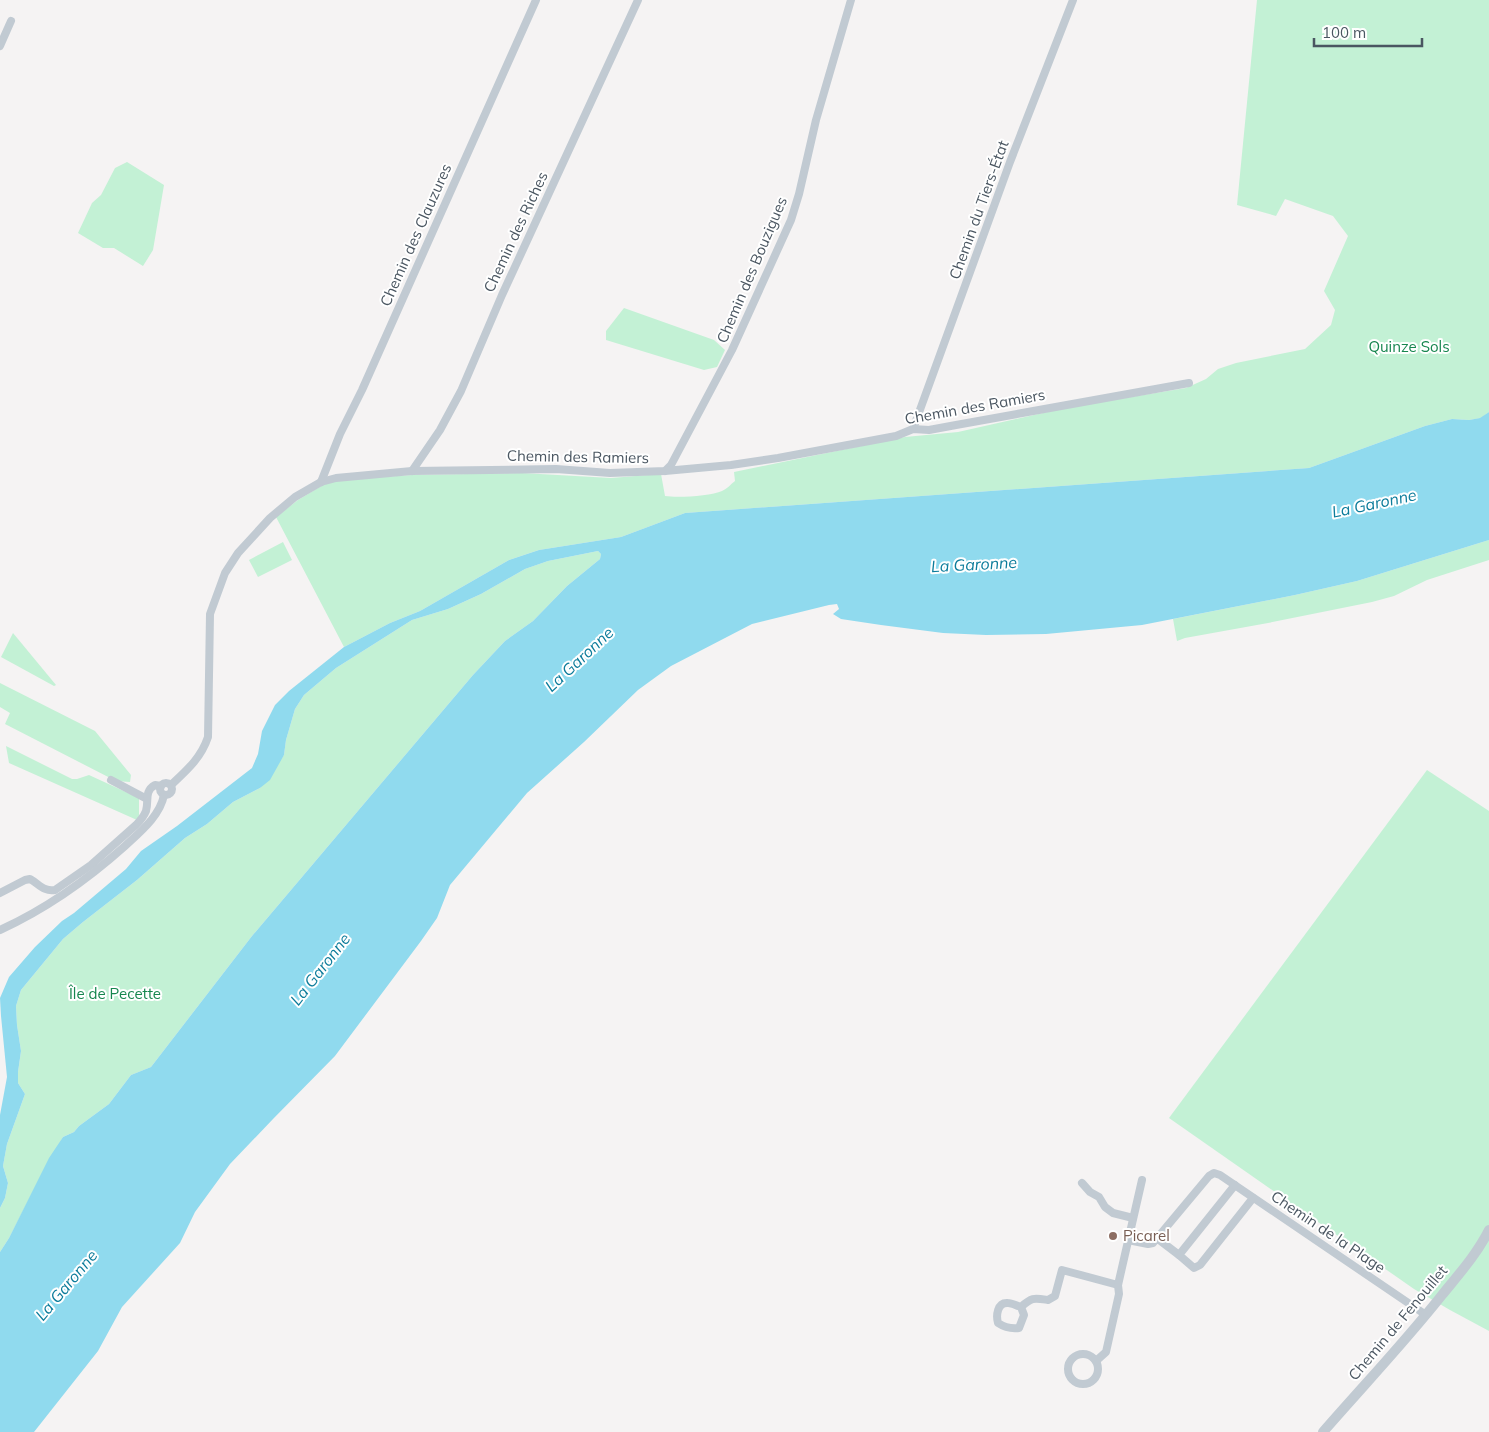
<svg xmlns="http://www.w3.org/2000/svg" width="1489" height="1432" viewBox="0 0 1489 1432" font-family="Mulish,sans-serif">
<rect width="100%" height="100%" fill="#f5f3f3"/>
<g fill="#c3f1d5">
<path d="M1257,0h232v412l-8,6 -12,2 -17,-1 -27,7 -116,42 -624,45 -64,24 -82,13 -30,10 -89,51 -30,12 -46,24 -68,-130 22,-17 25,-15 14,-5 75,-5 110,-2 89,5 50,-4 4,22c13,2 46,0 57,-5 5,-2 9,-7 13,-10l-1,-9 171,-35 53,-5 112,-25 116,-19 20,-9 12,-10 18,-6 69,-14 26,-24 4,-15 -11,-19 24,-55 -15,-20 -48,-17 -9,17 -39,-11z"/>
<path d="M127,162l37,23 -11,65 -10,16 -29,-18h-11l-25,-15 14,-30 9,-8 14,-27z"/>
<path d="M624,308l90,32 11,10 -8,17 -13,3 -98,-30v-9z"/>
<path d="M1489,540v20l-62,20 -33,16 -22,6 -104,21 -83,15 -8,3 -4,-22 122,-24 62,-14z"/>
<path d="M283,542l9,18 -34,17 -9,-17z"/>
<path d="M598,551l3,3 -1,5 -33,27 -34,35 -28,20 -32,34 -221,261 -101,131 -20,8 -22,29 -30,22 -5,6 -11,5 -21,37 -33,64 -9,14v-44l5,-10 3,-15 -5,-17 4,-22 18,-50 -7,-11v-11l3,-21 -4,-26 -1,-19 5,-16 42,-51 20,-17 54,-42 48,-42 22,-14 26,-22 27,-14 24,-33 2,-15 9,-31 9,-14 32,-27 76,-48 36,-11 33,-15 44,-25 23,-8z"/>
<path d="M13,633l43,52 -2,1 -53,-29z"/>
<path d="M0,683l95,48 36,44 -1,7 -14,-1 -111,-57 5,-11 -10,-6z"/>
<path d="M6,746l66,33h5l12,-4 50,23v21l-2,1 -128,-57z"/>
<path d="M1427,770l62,41v520l-39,-21 -36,-21 -245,-171z"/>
</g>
<path fill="#90daee" d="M1489,412v128l-132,41 -62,14 -153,30 -96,9 -60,1 -43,-2 -62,-8 -40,-6 -8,-5 6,-5 -2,-5 -8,1 -77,19 -81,42 -33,24 -54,52 -57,51 -77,92 -13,33 -16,23 -86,115 -62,63 -43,45 -35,48 -15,31 -58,64 -24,44 -64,81h-34v-180l9,-14 40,-80 14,-21 11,-5 5,-6 30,-22 22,-29 20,-8 101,-131 221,-261 32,-34 28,-20 34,-35 33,-27 1,-5 -3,-3 -50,10 -23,8 -44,25 -33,15 -36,11 -76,48 -32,27 -9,14 -9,31 -2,15 -14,25 -10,8 -27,14 -26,22 -22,14 -48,42 -54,42 -20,17 -42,51 -5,16 1,19 4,26 -3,21v11l7,11 -18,50 -4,22 5,17 -3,15 -5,10v-93l7,-38 -6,-61 -1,-18 9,-21 26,-30 27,-26 12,-8 52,-44 15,-18 36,-25 75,-58 6,-14 4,-23 13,-26 14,-14 55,-44 46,-24 30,-12 89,-51 30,-10 82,-13 64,-24 624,-45 116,-42 27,-7 17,1 11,-2z"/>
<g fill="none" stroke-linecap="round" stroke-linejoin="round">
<g stroke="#c1cad2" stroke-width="8">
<path d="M0,46l11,-25"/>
<path d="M913,429l97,-267 63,-162"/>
<path d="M412,471l28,-41 21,-39 41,-96 136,-295"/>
<path d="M665,471l6,-6 61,-115 59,-130 8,-26 17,-74 35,-120"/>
<path d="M321,482l19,-48 22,-44 174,-390"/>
<path d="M111,780l36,19"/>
<circle cx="166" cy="789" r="6"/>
<path d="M171,785c16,-15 30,-27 37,-48l2,-123 15,-41 13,-20 32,-35 25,-21 26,-15 15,-4 76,-7 144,-2 54,4 55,-2 66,-6 47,-7 118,-22 17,-7 16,1 27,-5 233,-42"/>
<path d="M0,893l25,-13 5,-1c9,5 14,13 25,11l36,-25 45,-40c4,-4 8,-9 10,-14 3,-10 -2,-20 9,-26l6,1"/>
<path d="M0,930c46,-21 87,-50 125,-84 15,-14 35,-30 39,-51"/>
<path d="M1082,1183l8,9 9,5 6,10 8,6 20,5"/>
<path d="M1235,1185l-56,70 15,13 6,-3 53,-67"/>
<path d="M1158,1239l21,16"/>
<path d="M1128,1240l20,4 5,-1 56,-67 5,-3 6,2 206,140"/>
<path d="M1021,1307c-4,-1 -9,-4 -13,-4 -11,-1 -12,13 -10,20 6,4 13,6 21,5l5,-13 -3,-8c11,-10 13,-9 27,-7l7,-4 7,-26 56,15"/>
<circle cx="1083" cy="1369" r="15"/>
<path d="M1096,1361l10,-9 13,-58 -1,-9 24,-105"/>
</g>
<path stroke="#c1cad2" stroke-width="10" d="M1323,1432c40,-46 81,-89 119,-137 17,-21 35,-41 47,-65"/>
</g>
<circle fill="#8d6e63" stroke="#fff" stroke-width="2" cx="1113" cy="1236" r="5"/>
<g text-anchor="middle" stroke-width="4" stroke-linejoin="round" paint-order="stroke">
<g font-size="15" fill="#4a5661" stroke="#fff">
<text transform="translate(979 210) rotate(-70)" y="5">Chemin du Tiers-État</text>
<text transform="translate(516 232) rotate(-65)" y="5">Chemin des Riches</text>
<text transform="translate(416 235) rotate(-66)" y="5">Chemin des Clauzures</text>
<text transform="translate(752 270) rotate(-67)" y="5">Chemin des Bouzigues</text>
<text transform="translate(975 407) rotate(-10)" y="5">Chemin des Ramiers</text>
<text transform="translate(578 457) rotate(1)" y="5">Chemin des Ramiers</text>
<text transform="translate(1328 1232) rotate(34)" y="5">Chemin de la Plage</text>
<text transform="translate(1398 1323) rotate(-50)" y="5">Chemin de Fenouillet</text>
</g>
<g font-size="15" fill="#17864f" stroke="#fff">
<text x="1409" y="352">Quinze Sols</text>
<text x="115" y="999">Île de Pecette</text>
</g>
<g font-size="15" fill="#785e54" stroke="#fff" text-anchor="start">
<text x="1123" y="1241">Picarel</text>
</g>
<g font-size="16" font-style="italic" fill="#0c7c9b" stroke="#fff">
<text transform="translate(1374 503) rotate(-12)" y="6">La Garonne</text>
<text transform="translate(974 564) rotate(-3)" y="6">La Garonne</text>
<text transform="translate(579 659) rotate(-43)" y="6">La Garonne</text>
<text transform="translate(320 969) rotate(-52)" y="6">La Garonne</text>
<text transform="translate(66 1285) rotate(-50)" y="6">La Garonne</text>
</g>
</g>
<path d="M1314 38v8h108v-8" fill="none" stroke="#4a5661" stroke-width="2.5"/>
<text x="1322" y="38" font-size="15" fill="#4a5661" stroke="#ffffff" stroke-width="4" paint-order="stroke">100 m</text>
</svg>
